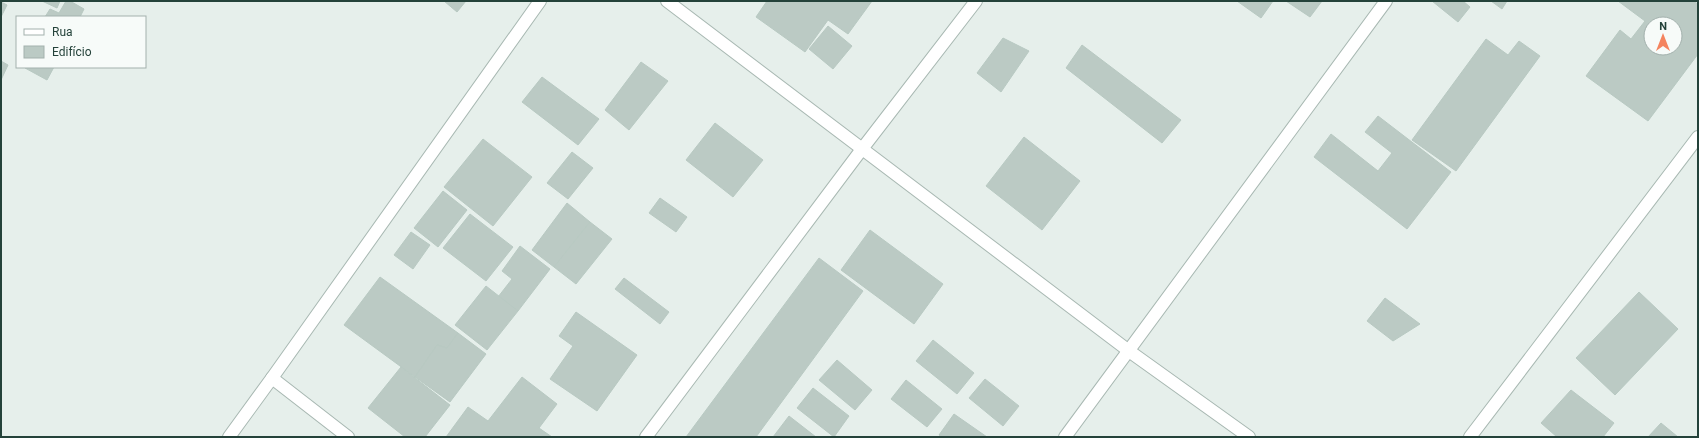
<svg xmlns="http://www.w3.org/2000/svg" width="1699" height="438" viewBox="0 0 1699 438" font-family="Roboto,sans-serif">
<rect width="100%" height="100%" fill="#e6efeb"/>
<g fill="#bbcac4" stroke="#b8c9c2" fill-rule="evenodd">
<path d="M42,1h18l-3,7z"/>
<path d="M66,1h4l14,8 -4,8h-35l5,-8 9,4z"/>
<path d="M444,1h22l-9,11z"/>
<path d="M767,1h105l-24,33 -20,-14 -23,32 -49,-35z"/>
<path d="M1237,1h36l-12,17z"/>
<path d="M1286,1h36l-12,16z"/>
<path d="M1432,1h31l7,6 -12,15z"/>
<path d="M1491,1h16l-5,8z"/>
<path d="M1618,1h75l5,3v50l-50,67 -62,-45 34,-46 11,9 14,-18zM1651,24h24v24h-24z"/>
<path d="M1,2l6,3 -6,12z"/>
<path d="M828,26l24,20 -19,23 -24,-20z"/>
<path d="M1003,38l26,13 -28,41 -24,-19z"/>
<path d="M1486,39l22,16 11,-14 21,15 -84,115 -44,-31z"/>
<path d="M1082,45l99,75 -19,23 -96,-75z"/>
<path d="M1,61l7,4 -7,15z"/>
<path d="M641,62l27,19 -39,49 -24,-20z"/>
<path d="M26,67h28l-7,13 -22,-12z"/>
<path d="M542,77l57,42 -21,26 -56,-43z"/>
<path d="M1378,116l73,56 -44,57 -93,-72 17,-23 47,37 14,-18 -27,-21z"/>
<path d="M715,123l48,37 -30,37 -47,-37z"/>
<path d="M1024,137l56,44 -38,49 -56,-44z"/>
<path d="M483,139l49,38 -39,49 -49,-39z"/>
<path d="M572,152l21,16 -25,31 -21,-16z"/>
<path d="M443,191l24,19 -29,37 -24,-19z"/>
<path d="M660,198l27,19 -11,15 -27,-19z"/>
<path d="M567,203l23,19 -36,45 -22,-17z"/>
<path d="M470,214l43,33 -27,34 -43,-33z"/>
<path d="M590,222l22,17 -36,45 -22,-17z"/>
<path d="M870,230l73,54 -29,40 -73,-54z"/>
<path d="M411,232l19,13 -17,24 -19,-14z"/>
<path d="M520,246l30,23 -32,42 -20,-14 14,-18 -10,-8z"/>
<path d="M819,258l44,33 -107,146h-70z"/>
<path d="M380,277l78,56 -11,15 -10,-3 -22,32 -71,-52z"/>
<path d="M624,278l45,34 -9,12 -45,-35z"/>
<path d="M486,286l32,25 -31,39 -32,-25z"/>
<path d="M1639,292l39,37 -63,66 -39,-37z"/>
<path d="M1385,298l35,26 -27,17 -26,-20z"/>
<path d="M576,312l61,43 -40,56 -47,-32 23,-33 -14,-10z"/>
<path d="M458,333l28,21 -36,48 -35,-25 22,-32 10,3z"/>
<path d="M933,340l41,33 -17,21 -41,-33z"/>
<path d="M837,360l35,30 -17,20 -36,-30z"/>
<path d="M401,367l49,38 -25,32h-20l-37,-29z"/>
<path d="M522,377l35,27 -18,24 13,9h-106l22,-30 20,14z"/>
<path d="M985,379l34,27 -16,20 -34,-28z"/>
<path d="M906,380l36,29 -15,18 -36,-28z"/>
<path d="M813,388l36,28 -15,21 -37,-29z"/>
<path d="M1571,390l43,33 -11,14h-46l-16,-14z"/>
<path d="M954,414l33,23h-45l-3,-2z"/>
<path d="M789,416l27,21h-43z"/>
<path d="M1661,423l17,14h-30z"/>
</g>
<g fill="none" stroke-linecap="round" stroke-linejoin="round">
<g stroke="#a8b8b2" stroke-width="14">
<g id="minor">
<path d="M667,1l462,350 120,86"/>
<path d="M272,378l76,59"/>
<path d="M229,437l43,-59 268,-377"/>
<path d="M646,437l216,-288 114,-148"/>
<path d="M1065,437l321,-436"/>
<path d="M1470,437l228,-300"/>
</g>
</g>
<use href="#minor" stroke="#fff" stroke-width="12"/>
</g>
<rect width="1699" height="438" fill="none" stroke="#24423a" stroke-width="4"/>
<rect x="16" y="16" width="130" height="52" fill="#f7fbf9" stroke="#a3b1ad"/>
<rect x="24" y="29" width="20" height="6" fill="#ffffff" stroke="#a3b1ad"/>
<text x="52" y="36" font-size="12" fill="#24423a">Rua</text>
<rect x="24" y="46" width="20" height="12" fill="#bbcac4" stroke="#a3b1ad"/>
<text x="52" y="56" font-size="12" fill="#24423a">Edifício</text>
<g transform="translate(1663 36)"><circle r="19" fill="#f7fbf9" stroke="#a3b1ad"/>
<path d="M0-3L7 15L0 10L-7 15Z" fill="#f4845f"/>
<text y="-6" font-size="11" font-weight="bold" text-anchor="middle" fill="#24423a">N</text>
</g>
</svg>
